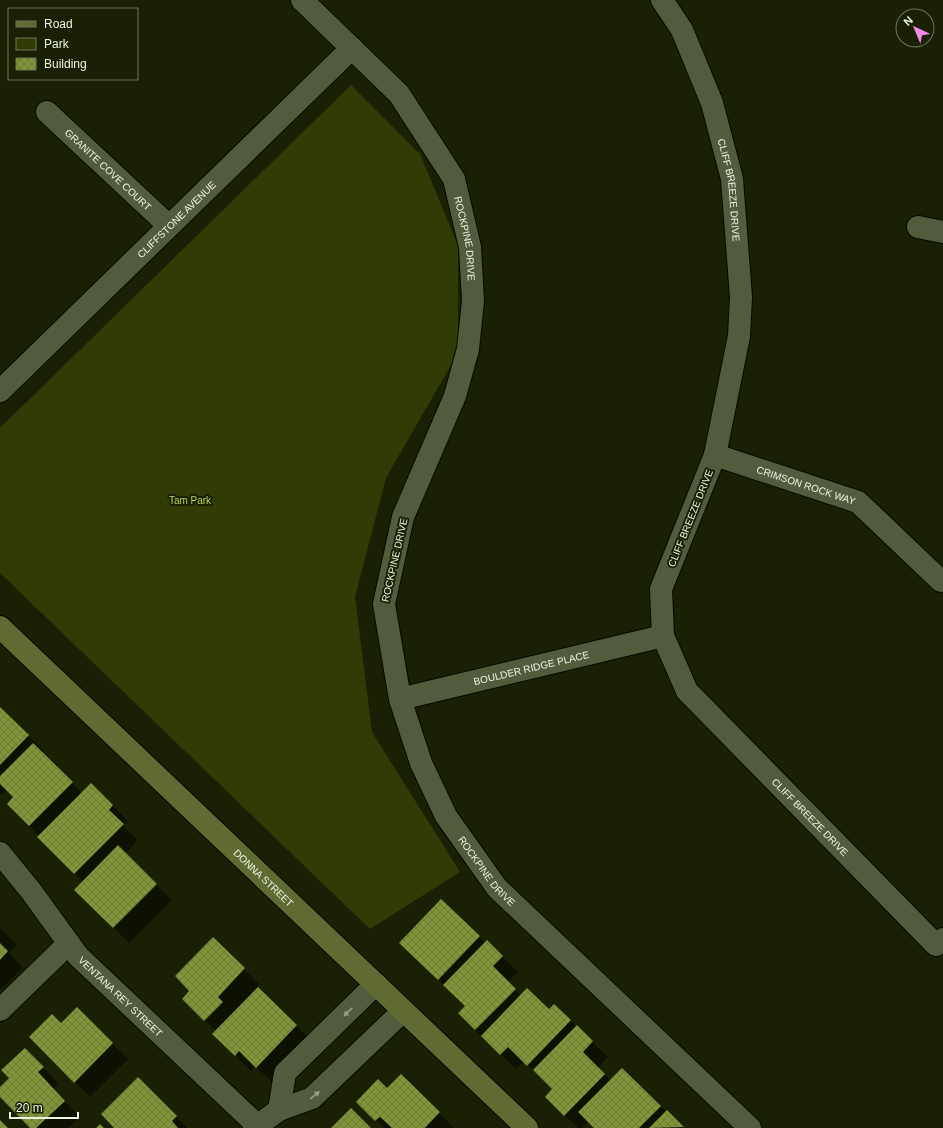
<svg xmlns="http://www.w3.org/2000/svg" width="943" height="1128" viewBox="0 0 943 1128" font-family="Helvetica,sans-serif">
<defs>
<pattern id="building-cross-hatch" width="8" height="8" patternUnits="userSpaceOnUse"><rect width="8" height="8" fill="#819538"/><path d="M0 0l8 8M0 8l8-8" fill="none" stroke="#6d7a3c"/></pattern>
</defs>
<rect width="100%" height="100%" fill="#1a2004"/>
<path fill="#303b05" d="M351,85l69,69 38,91v108l-72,125 -31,119 17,135 88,140 -90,57 -370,-356v-145z"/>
<g fill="#0007">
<path d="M0,708l44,43 -2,2 40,40 9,-9 37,37 -5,5 15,14 -13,14 47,46 -43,43 -54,-53 8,-8 -75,-78 7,-7 -8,-8 -6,6 -1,-1z"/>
<path d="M0,928l17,17 -8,8 14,15 -23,22z"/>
<path d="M479,937l6,6 2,-1 31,30 -10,10 13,14 28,14 5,-5 54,52 -10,11 13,13 11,-12 62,59h-89l-6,-7 -7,7h-4l-31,-31 7,-8 -30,-27 -8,7 -42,-40 -8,-23 -50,-48z"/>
<path d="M213,939l46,45 -2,3 55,54 -40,41 -17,-16 -4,5 -38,-37 3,-3 -33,-32 8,-8z"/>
<path d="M77,1008l51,51 -38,38 -60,-60 31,-12z"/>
<path d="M41,1065l17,18 -5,6 27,28 -12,11h-37l-31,-33v-7z"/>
<path d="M401,1076l53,52h-70l-26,-26 29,-12z"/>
<path d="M138,1079l49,49h-72z"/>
</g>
<g fill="url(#building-cross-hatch)">
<path d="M0,707l29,28 -29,30z"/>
<path d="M33,743l40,39 -44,44 -22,-22 6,-7 -13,-13v-8z"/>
<path d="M91,783l22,22 -4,5 15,14 -50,50 -37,-37z"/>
<path d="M118,845l39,39 -44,44 -39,-38z"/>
<path d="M441,899l39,37 -42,44 -39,-37z"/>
<path d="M213,937l32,31 -27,29 5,5 -19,19 -22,-22 7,-8 -14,-15z"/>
<path d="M487,940l16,16 -10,10 23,23 -41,41 -17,-17 7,-7 -22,-21z"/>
<path d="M0,943l8,8 -8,9z"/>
<path d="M258,987l39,38 -41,43 -17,-17 -4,5 -23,-22z"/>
<path d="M527,988l22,21 5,-5 17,16 -44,46 -19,-19 -8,8 -19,-19z"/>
<path d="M77,1007l36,36 -39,40 -45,-46 23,-23 9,9z"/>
<path d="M577,1025l16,16 -10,11 22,22 -41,42 -19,-19 7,-8 -19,-19z"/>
<path d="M25,1048l19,19 -6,5 27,29 -29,27h-6l-30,-31v-10l9,-9 -8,-8z"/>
<path d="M622,1068l39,38 -22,22h-45l-16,-16z"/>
<path d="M401,1074l39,38 -15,16h-33l-12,-11 -5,4 -19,-19 22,-23 9,9z"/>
<path d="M138,1077l39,39 -5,5 6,7h-64l-13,-14z"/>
<path d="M351,1108l20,20h-40z"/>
<path d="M667,1110l17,17 -35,1z"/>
<path d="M0,1120l8,8h-8z"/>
<path d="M100,1124l4,4h-8z"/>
</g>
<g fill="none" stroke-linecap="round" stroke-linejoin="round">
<g stroke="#050900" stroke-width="24">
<g id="street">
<path id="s1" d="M302,0l97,94 55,85 16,68 3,54 -5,48 -13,47 -52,121 -19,87 16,95 21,64 25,53 51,72 253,240"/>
<path id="s2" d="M662,0l20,30 30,73 20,76 9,118 -2,39 -24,119 -54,134 2,47 24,55 249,254 7,-6"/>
<path id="s3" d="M47,112l122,114"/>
<path d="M918,227l25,5"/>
<path id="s4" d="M0,391l352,-343"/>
<path id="s5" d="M715,455l143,47 83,79 2,-2"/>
<path id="s6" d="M400,699l263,-63"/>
<path id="s7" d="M0,853l31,38 47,65 180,170"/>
<path d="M0,1010l69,-67"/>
<path d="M279,1110l6,-37 91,-89"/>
<path d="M254,1128l25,-18 33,-12 91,-87"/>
</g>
</g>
<g stroke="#050900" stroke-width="24">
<g id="secondary">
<path id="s8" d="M0,627l527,501"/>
</g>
</g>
<use href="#street" stroke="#535b3d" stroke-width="22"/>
<use href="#secondary" stroke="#5f6b33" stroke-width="22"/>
</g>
<defs><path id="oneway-solid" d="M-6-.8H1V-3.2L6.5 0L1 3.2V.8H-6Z"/></defs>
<g fill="#989f87">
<use href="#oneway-solid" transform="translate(348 1012) rotate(136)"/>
<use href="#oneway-solid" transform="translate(315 1095) rotate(-39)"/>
</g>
<g text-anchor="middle" stroke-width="4" stroke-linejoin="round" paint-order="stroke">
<g font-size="10" fill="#edf3e1" stroke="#1a2004">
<text dy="4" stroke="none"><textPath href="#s3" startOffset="84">GRANITE COVE COURT</textPath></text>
<text dy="4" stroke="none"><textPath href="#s2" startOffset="204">CLIFF BREEZE DRIVE</textPath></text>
<text dy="4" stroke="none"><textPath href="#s4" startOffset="246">CLIFFSTONE AVENUE</textPath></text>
<text dy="4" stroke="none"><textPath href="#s1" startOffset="297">ROCKPINE DRIVE</textPath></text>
<text dy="4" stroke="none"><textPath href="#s5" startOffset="96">CRIMSON ROCK WAY</textPath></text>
<text transform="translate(690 518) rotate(-68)" y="4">CLIFF BREEZE DRIVE</text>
<text transform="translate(394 560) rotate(-77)" y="4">ROCKPINE DRIVE</text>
<text dy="4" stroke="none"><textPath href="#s6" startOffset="135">BOULDER RIDGE PLACE</textPath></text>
<text dy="4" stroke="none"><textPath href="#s2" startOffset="900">CLIFF BREEZE DRIVE</textPath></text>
<text dy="4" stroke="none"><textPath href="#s1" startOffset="969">ROCKPINE DRIVE</textPath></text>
<text dy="4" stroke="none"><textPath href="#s8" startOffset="364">DONNA STREET</textPath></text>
<text dy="4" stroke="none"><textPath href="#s7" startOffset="188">VENTANA REY STREET</textPath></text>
</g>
<g font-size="10" fill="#bad55c" stroke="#1a2004">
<text x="190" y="504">Tam Park</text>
</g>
</g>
<rect x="8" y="8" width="130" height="72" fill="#1a2004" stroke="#6e745c"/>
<rect x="16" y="21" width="20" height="6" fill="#5f6b33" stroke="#6e745c"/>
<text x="44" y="28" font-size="12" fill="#edf3e1">Road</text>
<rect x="16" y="38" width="20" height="12" fill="#303b05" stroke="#6e745c"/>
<text x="44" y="48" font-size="12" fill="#edf3e1">Park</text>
<rect x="16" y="58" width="20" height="12" fill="url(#building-cross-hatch)" stroke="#6e745c"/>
<text x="44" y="68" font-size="12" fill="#edf3e1">Building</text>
<g transform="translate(915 28) rotate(316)"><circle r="19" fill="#1a2004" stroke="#6e745c"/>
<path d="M0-3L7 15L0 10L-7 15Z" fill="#f688ed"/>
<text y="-6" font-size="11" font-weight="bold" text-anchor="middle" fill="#edf3e1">N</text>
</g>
<path d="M10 1112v6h68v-6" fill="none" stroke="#edf3e1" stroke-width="2"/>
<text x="16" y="1112" font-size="12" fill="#edf3e1" stroke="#1a2004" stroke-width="3" paint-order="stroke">20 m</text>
</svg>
